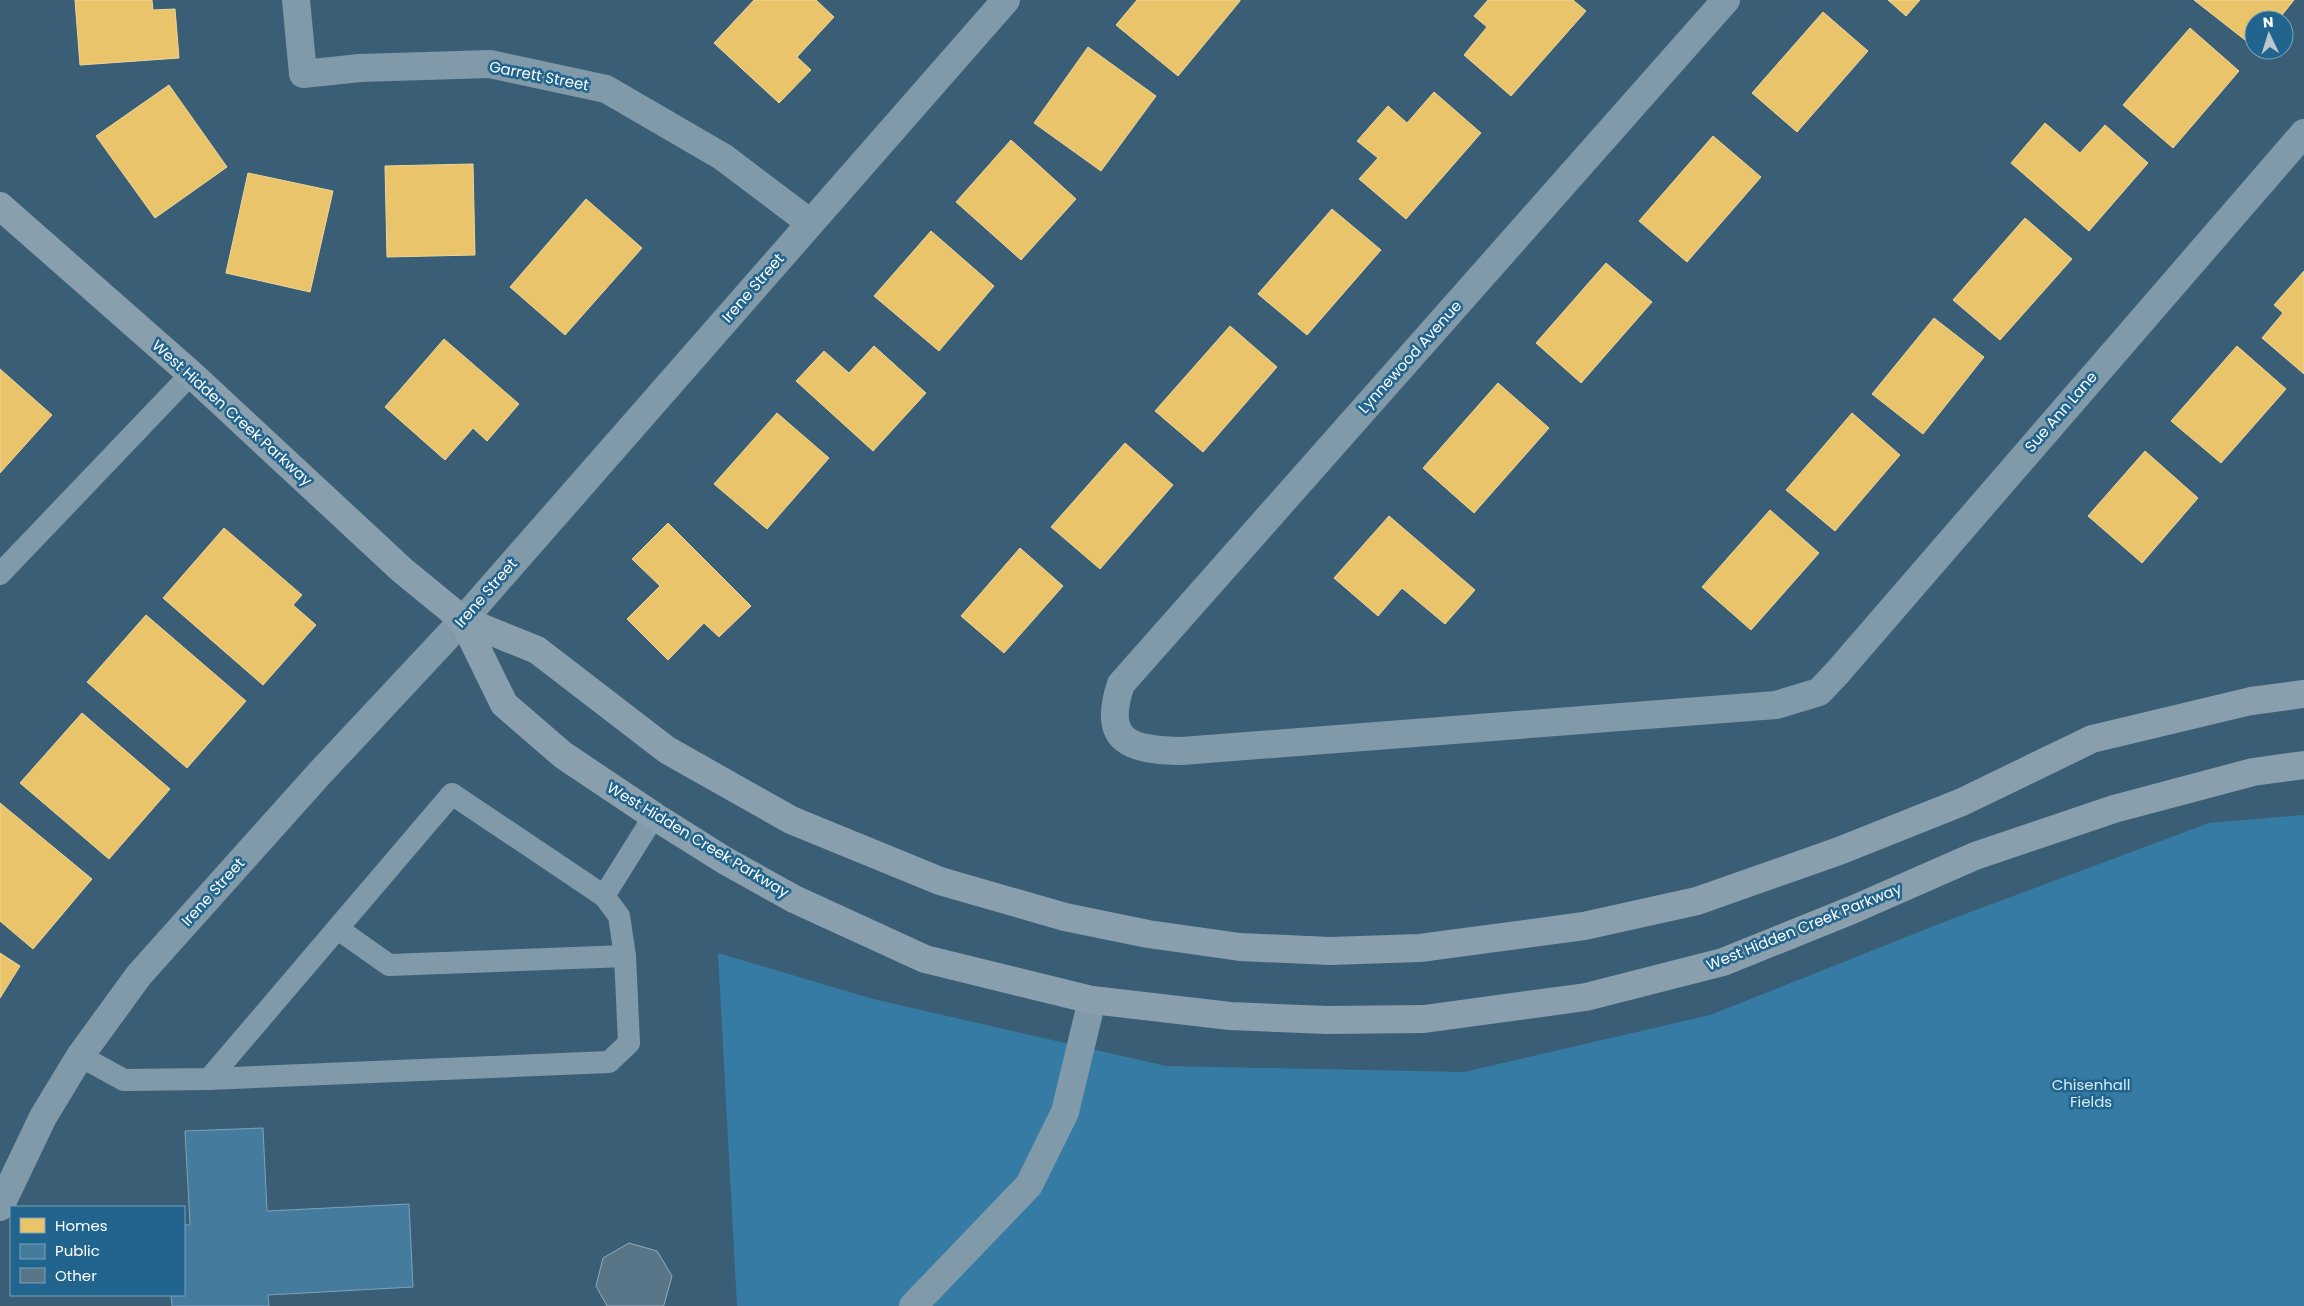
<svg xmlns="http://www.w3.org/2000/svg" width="2304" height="1306" viewBox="0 0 2304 1306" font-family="Poppins,sans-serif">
<rect width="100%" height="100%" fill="#3a5e76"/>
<path fill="#357ba4" d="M2304,815v491h-1567l-19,-353 155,46 293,67 298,6 246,-57 239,-95 260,-97z"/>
<g fill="#e9c46a" stroke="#f0d697">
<path d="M75,0h77l1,10 22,-1 4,49 -99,7z"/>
<path d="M754,0h62l18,17 -37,40 14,13 -32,33 -65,-60z"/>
<path d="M1137,0h103v1l-62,75 -62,-51z"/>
<path d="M1488,0h85l13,11 -75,85 -47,-41 23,-28 -13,-11z"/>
<path d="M1888,0h32l-14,16z"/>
<path d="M2194,0h100l-16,20h-24v27z"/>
<path d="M1823,12l45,39 -71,81 -45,-39z"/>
<path d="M2190,28l49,43 -66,77 -50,-43z"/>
<path d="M1088,47l68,49 -55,75 -67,-48z"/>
<path d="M169,85l58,82 -72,51 -59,-82z"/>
<path d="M1434,92l47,41 -75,86 -47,-40 19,-21 -21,-17 31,-35 19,17z"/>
<path d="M2045,123l35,30 25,-28 43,38 -59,68 -78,-68z"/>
<path d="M1713,136l48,41 -74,85 -48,-41z"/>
<path d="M1011,140l65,59 -55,61 -65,-58z"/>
<path d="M473,164l2,91 -88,2 -2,-91z"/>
<path d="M248,173l85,18 -23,101 -84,-19z"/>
<path d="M586,199l56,49 -77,87 -55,-48z"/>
<path d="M1332,209l49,41 -74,85 -49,-41z"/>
<path d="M2025,218l47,41 -72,81 -47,-40z"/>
<path d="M931,231l63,55 -55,65 -65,-55z"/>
<path d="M1606,263l46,39 -71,81 -45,-40z"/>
<path d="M2304,271v103l-42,-36 21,-25 -9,-8z"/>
<path d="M1934,318l50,39 -61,77 -51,-40z"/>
<path d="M1230,326l47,41 -74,85 -48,-41z"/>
<path d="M444,339l75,65 -32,37 -14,-13 -28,32 -60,-53z"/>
<path d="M874,346l52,47 -53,58 -77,-70 28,-30 25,22z"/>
<path d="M2237,346l49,43 -65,74 -50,-42z"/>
<path d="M0,369l52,46 -52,58z"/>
<path d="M1498,383l51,45 -75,85 -51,-45z"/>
<path d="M777,413l52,45 -62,71 -53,-45z"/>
<path d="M1852,413l48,42 -65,76 -49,-41z"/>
<path d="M1125,443l48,42 -73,84 -49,-42z"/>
<path d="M2145,451l53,47 -56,65 -54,-47z"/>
<path d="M1770,510l49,43 -68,77 -49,-43z"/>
<path d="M1389,516l86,74 -30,34 -43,-36 -24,28 -44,-38z"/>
<path d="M668,523l83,83 -32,31 -15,-14 -36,37 -41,-41 33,-33 -28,-27z"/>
<path d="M224,528l78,67 -9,10 23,20 -53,60 -100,-87z"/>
<path d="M1020,548l43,38 -59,67 -43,-37z"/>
<path d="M146,615l100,86 -59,67 -100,-86z"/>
<path d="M82,713l88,76 -61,70 -89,-76z"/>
<path d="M0,803l92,76 -59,70 -33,-28z"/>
<path d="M0,953l20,13 -20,32z"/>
</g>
<path fill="#457b9d" stroke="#7da3ba" d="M263,1128l4,83 142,-7 4,83 -145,8 1,11h-97l-1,-11h13v-70h6l-5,-94z"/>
<path fill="#597688" stroke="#96aab7" d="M629,1243l28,8 15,25 -8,29 -2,1h-55l-11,-20 7,-28z"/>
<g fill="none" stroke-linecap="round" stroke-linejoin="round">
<g stroke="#819aa9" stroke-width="22">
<path d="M0,574l191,-200"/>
<path d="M604,896l15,20 6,40"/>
<path d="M80,1056l44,24 85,-1 243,-285 152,102 50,-80"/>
<path d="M209,1079l400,-17 20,-19 -4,-87 -236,9 -51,-36"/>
</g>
<g stroke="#819aa9" stroke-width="28">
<path d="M296,0l7,74 57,-6 130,-4 116,25 117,68 86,65"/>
<path d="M1726,0l-605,684c-20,59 10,66 61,67l594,-46 43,-13 18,-19 467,-540"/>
<path d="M0,1207l43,-90 37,-61 59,-81 180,-201 144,-154 543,-620"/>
<path d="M913,1306l116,-121 36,-73 27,-112"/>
</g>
<g stroke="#899fad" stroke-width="28">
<path d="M0,206l191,168 211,196 61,50 74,30 130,100 124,70 149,61 125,36 83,17 92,13 90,4 90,-3 164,-22 113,-25 142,-50 123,-49 130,-63 159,-38 53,-7"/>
<path d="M463,620l41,84 59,51 91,61 70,44 70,39 131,60 167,41 138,16 97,4 97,-1 162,-22 137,-35 129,-52 123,-54 139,-47 139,-37 51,-7"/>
</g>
</g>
<g text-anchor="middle" stroke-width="5" stroke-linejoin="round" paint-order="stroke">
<g font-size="15" fill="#fff" stroke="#21648e">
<text transform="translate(539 76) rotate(11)" y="5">Garrett Street</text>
<text transform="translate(753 288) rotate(-49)" y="5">Irene Street</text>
<text transform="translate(1410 357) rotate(-48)" y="5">Lynnewood Avenue</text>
<text transform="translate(2061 412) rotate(-49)" y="5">Sue Ann Lane</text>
<text transform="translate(232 413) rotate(42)" y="5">West Hidden Creek Parkway</text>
<text transform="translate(486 593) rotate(-49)" y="5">Irene Street</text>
<text transform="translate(698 840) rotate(31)" y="5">West Hidden Creek Parkway</text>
<text transform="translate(213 892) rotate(-48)" y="5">Irene Street</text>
<text transform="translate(1804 927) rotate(-22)" y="5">West Hidden Creek Parkway</text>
</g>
<g font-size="15" fill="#d5ecf9" stroke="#21648e">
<text x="2091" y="1090">Chisenhall<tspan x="2091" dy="17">Fields</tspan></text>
</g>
</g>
<rect x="10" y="1206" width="175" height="90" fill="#21648e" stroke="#7aa2bb"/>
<rect x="20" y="1218" width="25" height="15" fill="#e9c46a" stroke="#7aa2bb"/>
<text x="55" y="1231" font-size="15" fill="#ffffff">Homes</text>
<rect x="20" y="1244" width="25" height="15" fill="#457b9d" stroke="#7aa2bb"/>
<text x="55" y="1256" font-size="15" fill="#ffffff">Public</text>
<rect x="20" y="1268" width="25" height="15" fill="#597688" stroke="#7aa2bb"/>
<text x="55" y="1281" font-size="15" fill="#ffffff">Other</text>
<g transform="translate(2269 35) rotate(356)"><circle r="24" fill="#21648e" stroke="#7aa2bb"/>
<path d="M0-4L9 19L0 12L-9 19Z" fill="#bac7cf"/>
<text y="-8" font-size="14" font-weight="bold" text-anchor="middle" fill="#ffffff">N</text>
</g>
</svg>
